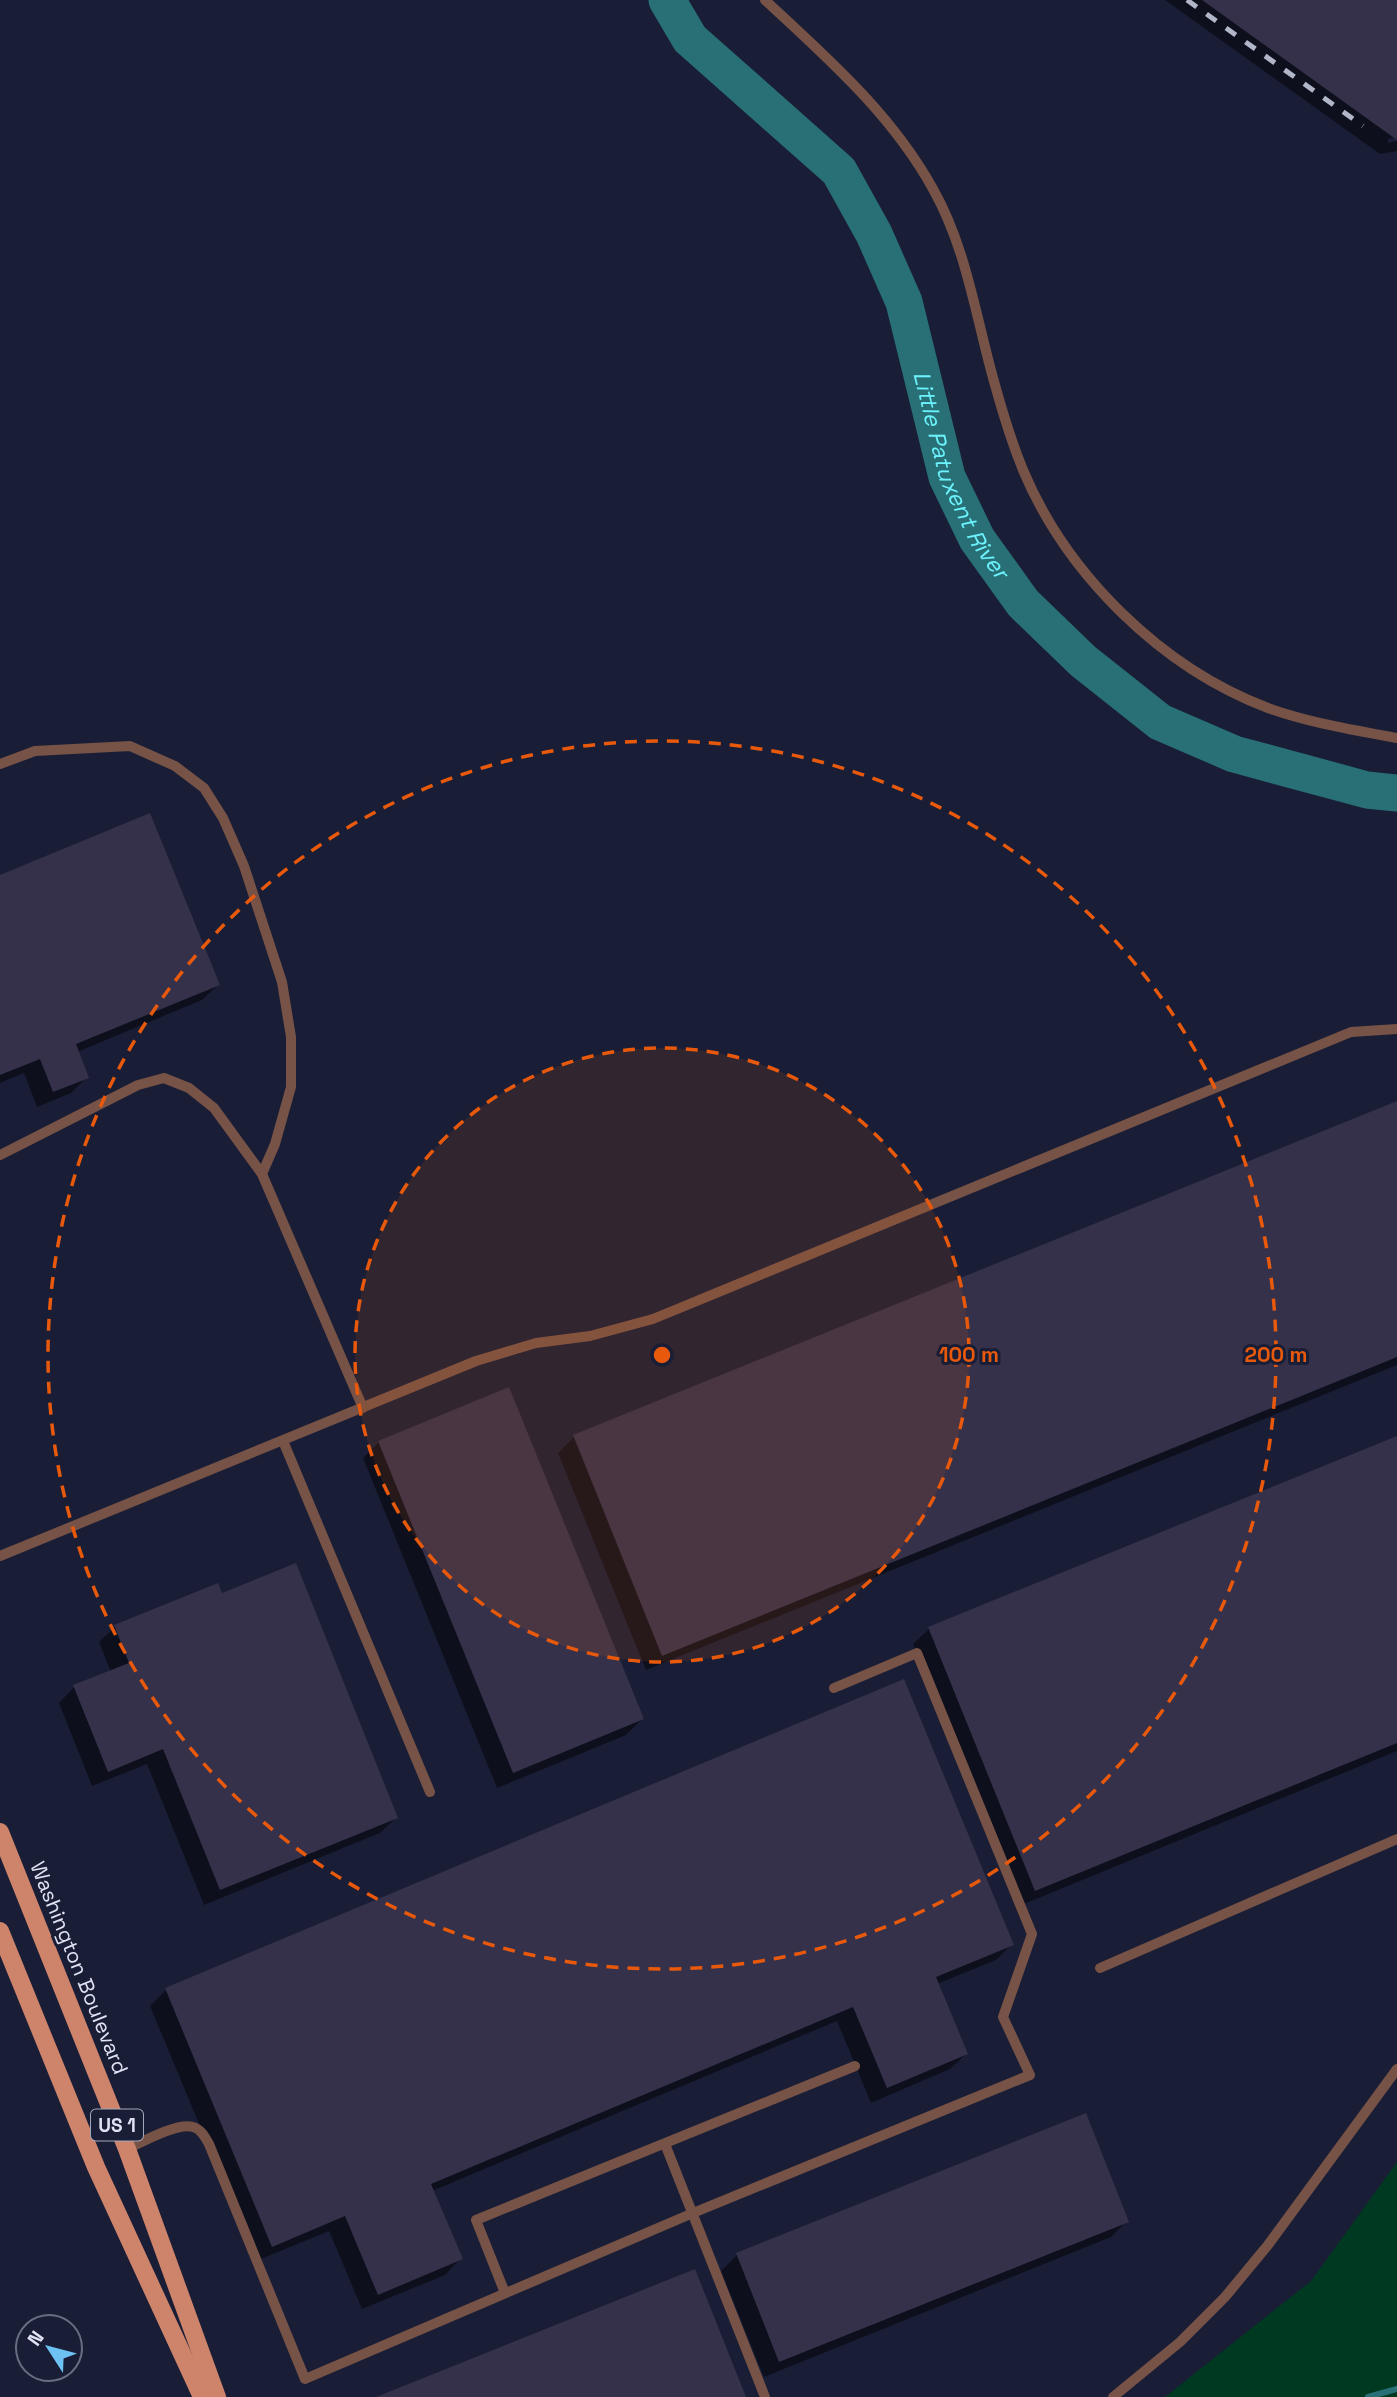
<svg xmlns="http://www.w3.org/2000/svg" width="1397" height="2397" viewBox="0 0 1397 2397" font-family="'Space Grotesk',sans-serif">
<rect width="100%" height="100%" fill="#191e36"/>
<path fill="#003922" d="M1397,2162v235h-232l146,-116z"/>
<g fill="#0007">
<path d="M1165,0h232v137l-9,2v4l9,-2v10l-17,3z"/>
<path d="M0,877l218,108 -16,15 -125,52 10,25 -16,16 -34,14 -13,-34 -24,10z"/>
<path d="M1397,1103v262l-751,305 -88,-217 16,-16z"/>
<path d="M1397,1437v314l-378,155 -106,-262 16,-15z"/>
<path d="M379,1442l263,277 -16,16 -129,53 -134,-330z"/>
<path d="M221,1595l175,223 -16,15 -176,72 -57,-141 -55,22 -33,-83 15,-16 37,-15 -12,-30 16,-15z"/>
<path d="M1012,1944l-16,16 -59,24 29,70 -16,15 -79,34 -34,-82 -405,170 28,68 -15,16 -83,34 -33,-78 -73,30 -106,-255 16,-16z"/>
<path d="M1085,2115l42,106 -16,16 -347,140 -43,-106 16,-16z"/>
</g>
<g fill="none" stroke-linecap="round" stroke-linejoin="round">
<path stroke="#287076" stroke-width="6" d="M1368,2397l29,-8"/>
<path stroke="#287076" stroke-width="37" id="s1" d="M667,0l23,39 149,132 35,63 30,68 43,175 30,62 46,64 60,58 77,61 74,32 133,36 30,3"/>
</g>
<g fill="#35314b">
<path d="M1202,0h195v140z"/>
<path d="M150,813l70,172 -144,59 13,34 -36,14 -13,-33 -40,16v-200z"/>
<path d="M1397,1101v256l-735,299 -89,-221z"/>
<path d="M509,1387l135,332 -131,54 -135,-332z"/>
<path d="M1397,1436v307l-362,148 -107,-264z"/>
<path d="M296,1563l102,255 -178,72 -57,-141 -55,23 -35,-87 56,-22 -15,-38 104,-42 4,10z"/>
<path d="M904,1679l110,266 -78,32 32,77 -81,34 -34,-81 -422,177 32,75 -85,36 -33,-79 -73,31 -107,-259z"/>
<path d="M1086,2113l43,109 -350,140 -43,-109z"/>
<path d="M695,2269l51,128h-370z"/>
</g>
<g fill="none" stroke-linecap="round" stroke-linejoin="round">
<g stroke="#775246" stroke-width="10">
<path d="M765,0c62,58 126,113 168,189 34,60 43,130 62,196 8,29 17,58 28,85 44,105 139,198 245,238 42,15 86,22 129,30"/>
<path d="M0,764l35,-13 95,-5 45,20 29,22 19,30 21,48 38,116 9,55v50l-16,57 -13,30"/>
<path d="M0,1155l138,-70 26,-7 25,10 25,20 48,66 101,234"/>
<path d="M283,1441l147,351"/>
<path d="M0,1556l476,-195 60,-18 54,-7 63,-17 698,-287 46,-3"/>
<path d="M1100,1968l297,-129"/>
<path d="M665,2144l100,253"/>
<path d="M127,2149c15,-7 51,-27 66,-22 8,2 12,10 16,17l96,235 388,-166 337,-138 -27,-58 29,-83 -115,-281 -83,35"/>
<path d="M505,2293l-29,-73 379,-154"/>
<path d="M1113,2397l67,-55 45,-45 43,-52 129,-176"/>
</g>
<g stroke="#ce836b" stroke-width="18">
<path d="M0,1832l127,317 90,248"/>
<path d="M0,1931l96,236 106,230"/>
</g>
<path stroke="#b2b6c9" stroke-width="5" stroke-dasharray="12 12" stroke-linecap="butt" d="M1187,0l176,126"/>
</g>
<circle cx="662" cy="1355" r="307" fill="#e8590c" fill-opacity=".12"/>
<g fill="none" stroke="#e8590c" stroke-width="3.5" stroke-dasharray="12 9">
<circle cx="662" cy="1355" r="307"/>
<circle cx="662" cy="1355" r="614"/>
</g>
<g text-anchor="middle" stroke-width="6" stroke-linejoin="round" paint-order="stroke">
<rect fill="#191e36" stroke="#a4a8bb" stroke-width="2" x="91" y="2109.5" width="52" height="31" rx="5"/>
<g font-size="19" font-weight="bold" fill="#dfe3f4">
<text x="117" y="2132">US 1</text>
</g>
<g font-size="21" fill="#dfe3f4" stroke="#191e36">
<text transform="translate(79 1968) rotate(68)" y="7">Washington Boulevard</text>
</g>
<g font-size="23" font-style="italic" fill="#6bf2fc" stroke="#191e36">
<text dy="8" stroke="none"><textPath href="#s1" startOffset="574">Little Patuxent River</textPath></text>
</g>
</g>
<circle cx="662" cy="1355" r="10" fill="#e8590c" stroke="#191e36" stroke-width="3.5"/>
<g font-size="21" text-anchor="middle" font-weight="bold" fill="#e8590c" stroke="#191e36" stroke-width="6" stroke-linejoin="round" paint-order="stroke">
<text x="969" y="1362">100 m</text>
<text x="1276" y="1362">200 m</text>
</g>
<g transform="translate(49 2348) rotate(306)"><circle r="33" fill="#191e36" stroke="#686d82" stroke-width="2"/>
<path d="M0-5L12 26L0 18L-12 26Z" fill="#6dc2f3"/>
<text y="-10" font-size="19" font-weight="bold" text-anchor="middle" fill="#dfe3f4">N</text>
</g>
</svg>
